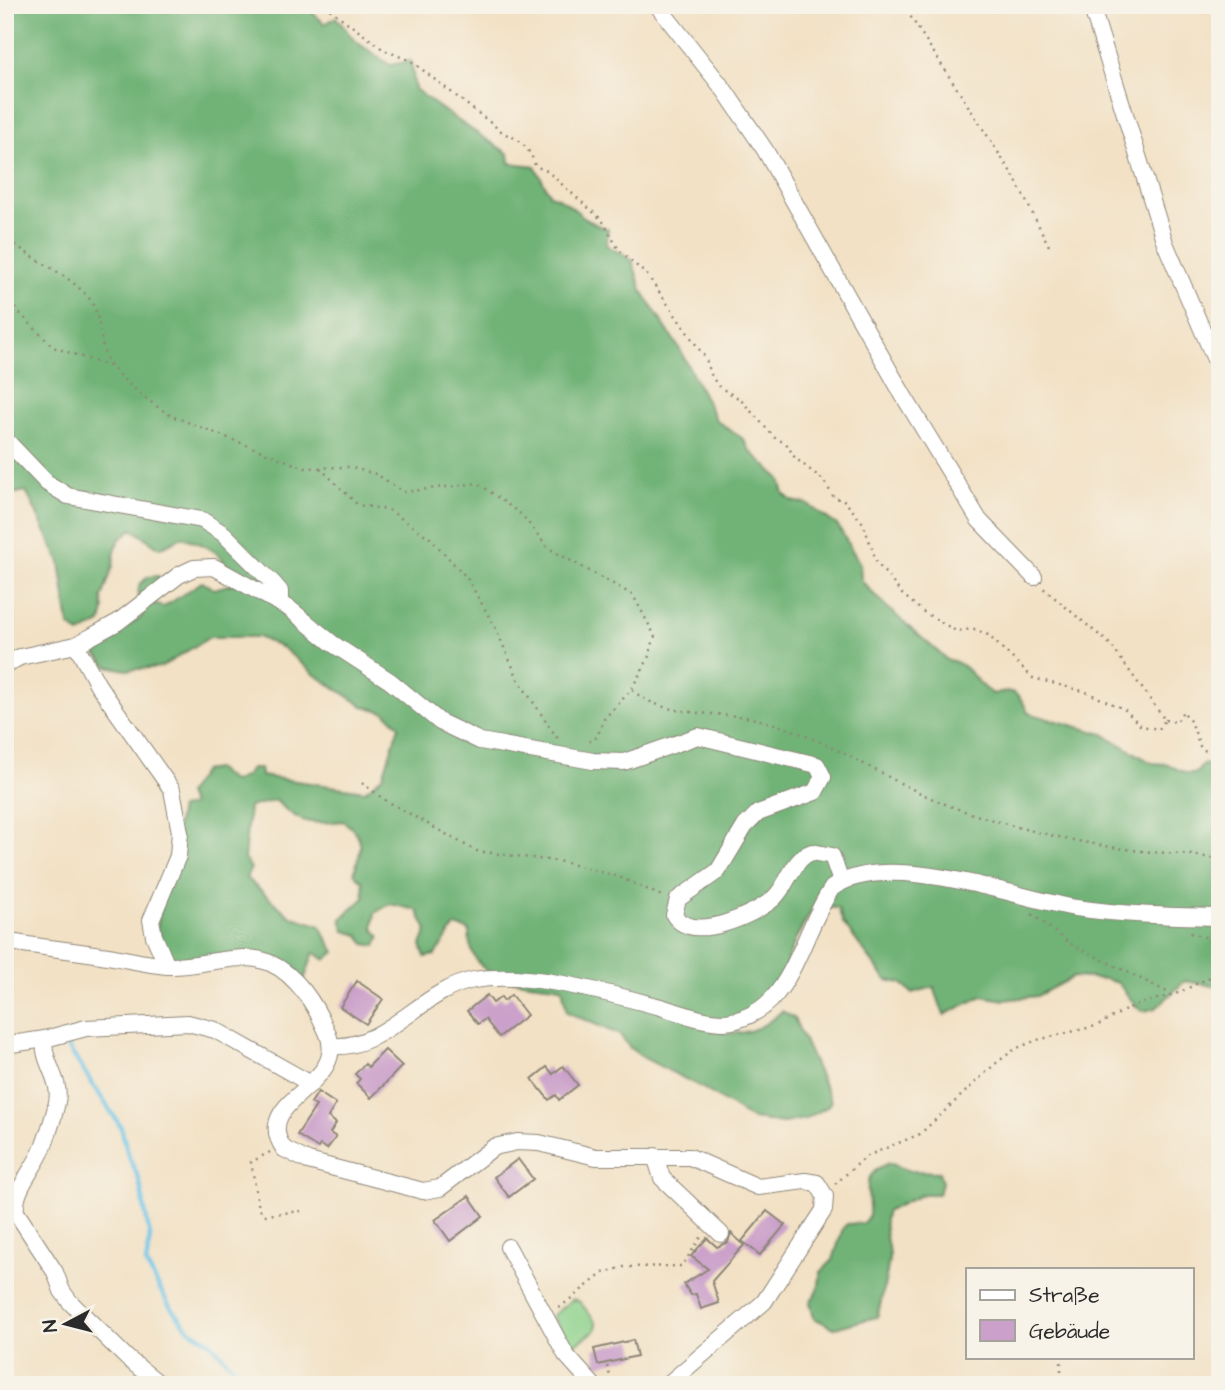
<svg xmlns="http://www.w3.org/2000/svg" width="1225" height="1390" viewBox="0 0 1225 1390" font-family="'Architects Daughter',sans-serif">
<rect width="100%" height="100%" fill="#f7f3e8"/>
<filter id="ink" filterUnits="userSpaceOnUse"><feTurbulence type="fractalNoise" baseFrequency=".0143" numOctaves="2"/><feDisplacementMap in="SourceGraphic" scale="14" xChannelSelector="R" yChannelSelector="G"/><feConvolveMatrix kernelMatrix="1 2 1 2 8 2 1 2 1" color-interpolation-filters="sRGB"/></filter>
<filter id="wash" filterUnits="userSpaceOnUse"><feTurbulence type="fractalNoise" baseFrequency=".00686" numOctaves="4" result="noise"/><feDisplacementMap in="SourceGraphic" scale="28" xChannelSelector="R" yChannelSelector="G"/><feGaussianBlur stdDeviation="1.57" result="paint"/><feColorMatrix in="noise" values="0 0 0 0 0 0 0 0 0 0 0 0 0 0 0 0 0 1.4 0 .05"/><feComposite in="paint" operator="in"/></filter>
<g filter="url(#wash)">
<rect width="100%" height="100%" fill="#f2e1c5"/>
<path fill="#8cd18b" stroke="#5c7e5b" stroke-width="2" d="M573,1299l7,3 17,22 -2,7 -24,16 -19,-31z"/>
<g fill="#71b377" stroke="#4e6f51" stroke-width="2">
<path d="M5,5h299l21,19 11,-7 19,24 35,24 21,-4 4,28c30,25 61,43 94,65l1,9 25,3 15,29c24,7 30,27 58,34l-2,16 26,15 10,31 37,57 37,72 27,19 7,12 30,28 4,15 8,7 15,3 31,22 22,38 1,16c25,30 57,53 86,80 21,1 29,25 46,34 20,-7 28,0 35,19l75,21 49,29 14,1 20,9h10l8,-9 16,3v220l-35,-6 -29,27 -12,3 -7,-4 -19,-24 -12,-4 -33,-2 -36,19 -33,4 -22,-4 -38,19 -10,-28 -22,6 -11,-10 -15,-3 -43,-57 -5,-15 -24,-1 -18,31 -14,37 -13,16 -18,18 -37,16 -3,5c28,8 50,1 71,-19l12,7 37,83 -4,6 -22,12 -22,4 -31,-4 -51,-32 -57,-29 -14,-10 -10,-13 -53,-23 -5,-25c-43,-7 -93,-1 -93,-57l-14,-4 -20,29 -10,2 -4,-12 6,-15 -10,-20 -27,-6 -15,9 -2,15 7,9 -4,9 -11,-2 -6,-9 -14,-4 -4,-12 23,-21 -1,-16 -9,-9c8,-25 12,-36 -11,-52 -34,4 -43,3 -68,-21l-26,7 -5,52 7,9 -5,10 44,38 29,9 16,27 -10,8 -11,-8 -10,28 -13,-13 -122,-7 -12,-33 23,-119 12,-2 -5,-12 16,-23 13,-2 17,13 13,-6 5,-8h9l1,8 104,15 18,-15 16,-50 -14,-14 -22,-6 -49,-32 -31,-26 -25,-11h-48l-49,30 -35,3 -19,-4 -11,-12 1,-8 45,-29 -4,-15 1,-17 9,-8 11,-1 2,11 -7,17 10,3 38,-25 12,7 18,-5c-5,-31 -22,-38 -50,-47l-22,11 -28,-19 -13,11 -4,11 -2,15 -11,32 2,12 -3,13 -22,11 -10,-9 -9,-63 -34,-71 -14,3 -7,6v-54h9l-2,-18 -7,-5z"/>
<path d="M889,1163l21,8 29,1 3,11 -4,11h-15l-36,17c-6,16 1,28 2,45 1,5 -10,56 -12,61l-43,11 -20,-10 -4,-16 8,-12 3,-18 12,-12 10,-32 4,-4 16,-1 6,-7c2,-26 -12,-39 20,-53z"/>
</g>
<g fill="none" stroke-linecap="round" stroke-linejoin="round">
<path stroke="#69c3e7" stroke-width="4.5" d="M58,1042l8,2 55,83 7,28 11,24 11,58 -4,27 23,41 21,25 19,11 24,26 26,18"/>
</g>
<g id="blocks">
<g fill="#cba0ca">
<path d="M357,981l26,18 -17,25 -26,-17z"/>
<path d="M487,995l6,8 8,-6 3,4 7,-6 16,20 -28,22 -14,-18 -7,5 -11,-13z"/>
<path d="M385,1050l17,16 -31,32 -15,-15 4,-4 -5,-5 10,-10 3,3z"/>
<path d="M563,1066l15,19 -19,15 -3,-5 -7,5 -17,-21 15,-12 6,7z"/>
<path d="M318,1092l18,12 -8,13 8,6 -6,10 6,4 -9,12 -7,-4 -2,3 -21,-13 19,-29 -5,-3z"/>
<path d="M518,1159l15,20 -24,18 -15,-20z"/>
<path d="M469,1196l14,20 -33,25 -15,-21z"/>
<path d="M767,1211l18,14 -25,30 -18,-14z"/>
<path d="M731,1233l13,12 -32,36 7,22 -18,6 -5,-15 -5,1 -7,-11 24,-15 -17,-13 16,-18 10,9 11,-5z"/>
<path d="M633,1340l4,16 -39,9 -4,-16z"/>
</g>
</g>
</g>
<g filter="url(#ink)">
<use href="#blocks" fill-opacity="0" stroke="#8e8678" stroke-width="2"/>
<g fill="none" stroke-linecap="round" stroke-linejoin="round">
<g stroke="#8e8678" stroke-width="18">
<g id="minor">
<path d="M657,5l68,86 40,59 138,245 76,125 55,57"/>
<path d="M1091,5l74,238 55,128"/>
<path d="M5,439l42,44 21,13 134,24 22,14 50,50 6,7v11"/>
<path d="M76,645l22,40 74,105 8,42 -2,24 -27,64 3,16 13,30"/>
<path d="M5,665l15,-8 56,-12 42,-23 61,-47 15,-7 20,-1 76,42 43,35 57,37 50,41 40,19 113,20 31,1 74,-26 119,29 6,12 -8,15 -57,21 -13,13 -27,45 -40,28 -4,16c18,29 81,0 100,-17 15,-14 18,-39 38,-46l20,4 9,26"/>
<path d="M5,941c32,6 64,9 96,14 23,3 46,10 69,11 32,1 70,-16 100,-3 27,12 46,43 57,69 24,54 -78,67 -43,117l24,12 115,30 17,-3 54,-41 23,-5 22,1 57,14h94l68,30 47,-6 12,2 8,13 -1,14 -60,92 -97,83"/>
<path d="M5,1045l40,-6"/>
<path d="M332,1046c54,4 90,-57 142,-66 55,-9 129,12 183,26 22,6 44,16 67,16 18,-1 35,-10 47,-22 27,-28 38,-79 61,-112 55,-40 183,10 244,20 47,7 96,8 144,9"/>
<path d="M655,1156l7,22 59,56"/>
<path d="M508,1247l58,108 27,30"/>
<path d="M161,1385l-34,-27 -57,-56 -8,-11 -7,-19 -39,-60c-3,-22 19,-44 27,-64 5,-14 11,-31 14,-46 5,-23 -16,-41 -12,-63l41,-11 102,-5 27,7 96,54"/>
</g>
</g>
<g stroke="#8e8678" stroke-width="2.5" stroke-dasharray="2 5" stroke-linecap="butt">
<path d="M324,5l60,45 27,11 94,73c14,4 27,17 30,32l12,5 55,49 17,30 29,26 58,83 6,18 7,10 21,12 36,40 10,4 9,15 28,22 12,19 7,-1 21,25 14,40 25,31 20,17 34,20 18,-2 14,6 45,43 53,14 38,17 17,17 18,3 6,-9 -55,-76 -67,-56"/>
<path d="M903,5l111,172 37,73"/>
<path d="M5,235c25,26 60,35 83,62 14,18 10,37 17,57 6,20 48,51 67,62l133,52 44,-1 27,7 28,18 74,-9 44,32 26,33 85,47 22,41 -7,23 -17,31 -27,29 -7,18 -12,7"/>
<path d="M5,298l48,49 58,20"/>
<path d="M320,468l38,37 31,5 41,28 37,40 28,49 24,54 39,58"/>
<path d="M632,690c36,31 89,19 132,31 70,19 129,65 197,89 54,18 108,31 164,39 32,5 63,3 95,11"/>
<path d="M1165,720l12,2 6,-11 9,13 9,25 19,7"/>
<path d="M362,783l23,17 91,51 87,11 56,15 43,19"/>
<path d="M1032,914l37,29 102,51"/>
<path d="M1190,933l30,8"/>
<path d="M270,1152l-19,10 8,47 7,6 35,-4"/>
<path d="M835,1184l32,-28 53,-22 75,-70 20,-15 22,-9 59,-14 37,-20 45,-13 42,-21"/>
<path d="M559,1308l44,-35 21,-6 58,-1 19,-29"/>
<path d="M607,1366l6,19"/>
<path d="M1061,1385v-28"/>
</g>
<use href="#minor" stroke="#fff" stroke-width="16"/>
</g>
</g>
<rect width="1225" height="1390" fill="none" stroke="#f7f3e8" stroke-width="28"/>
<rect x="966" y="1268" width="228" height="91" fill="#f7f3e8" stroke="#a5a39c" stroke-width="2"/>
<rect x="980" y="1290" width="35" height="10" fill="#ffffff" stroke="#a5a39c" stroke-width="2"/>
<text x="1029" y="1302" font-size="21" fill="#2b2b2b">Straße</text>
<rect x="980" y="1320" width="35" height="21" fill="#cba0ca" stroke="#a5a39c" stroke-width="2"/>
<text x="1029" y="1338" font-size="21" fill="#2b2b2b">Gebäude</text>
<g transform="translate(66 1324) rotate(263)" stroke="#f7f3e8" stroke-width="5" paint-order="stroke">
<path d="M0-5L12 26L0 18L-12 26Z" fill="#2b2b2b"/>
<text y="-10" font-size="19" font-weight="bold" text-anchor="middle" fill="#2b2b2b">N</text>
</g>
</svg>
